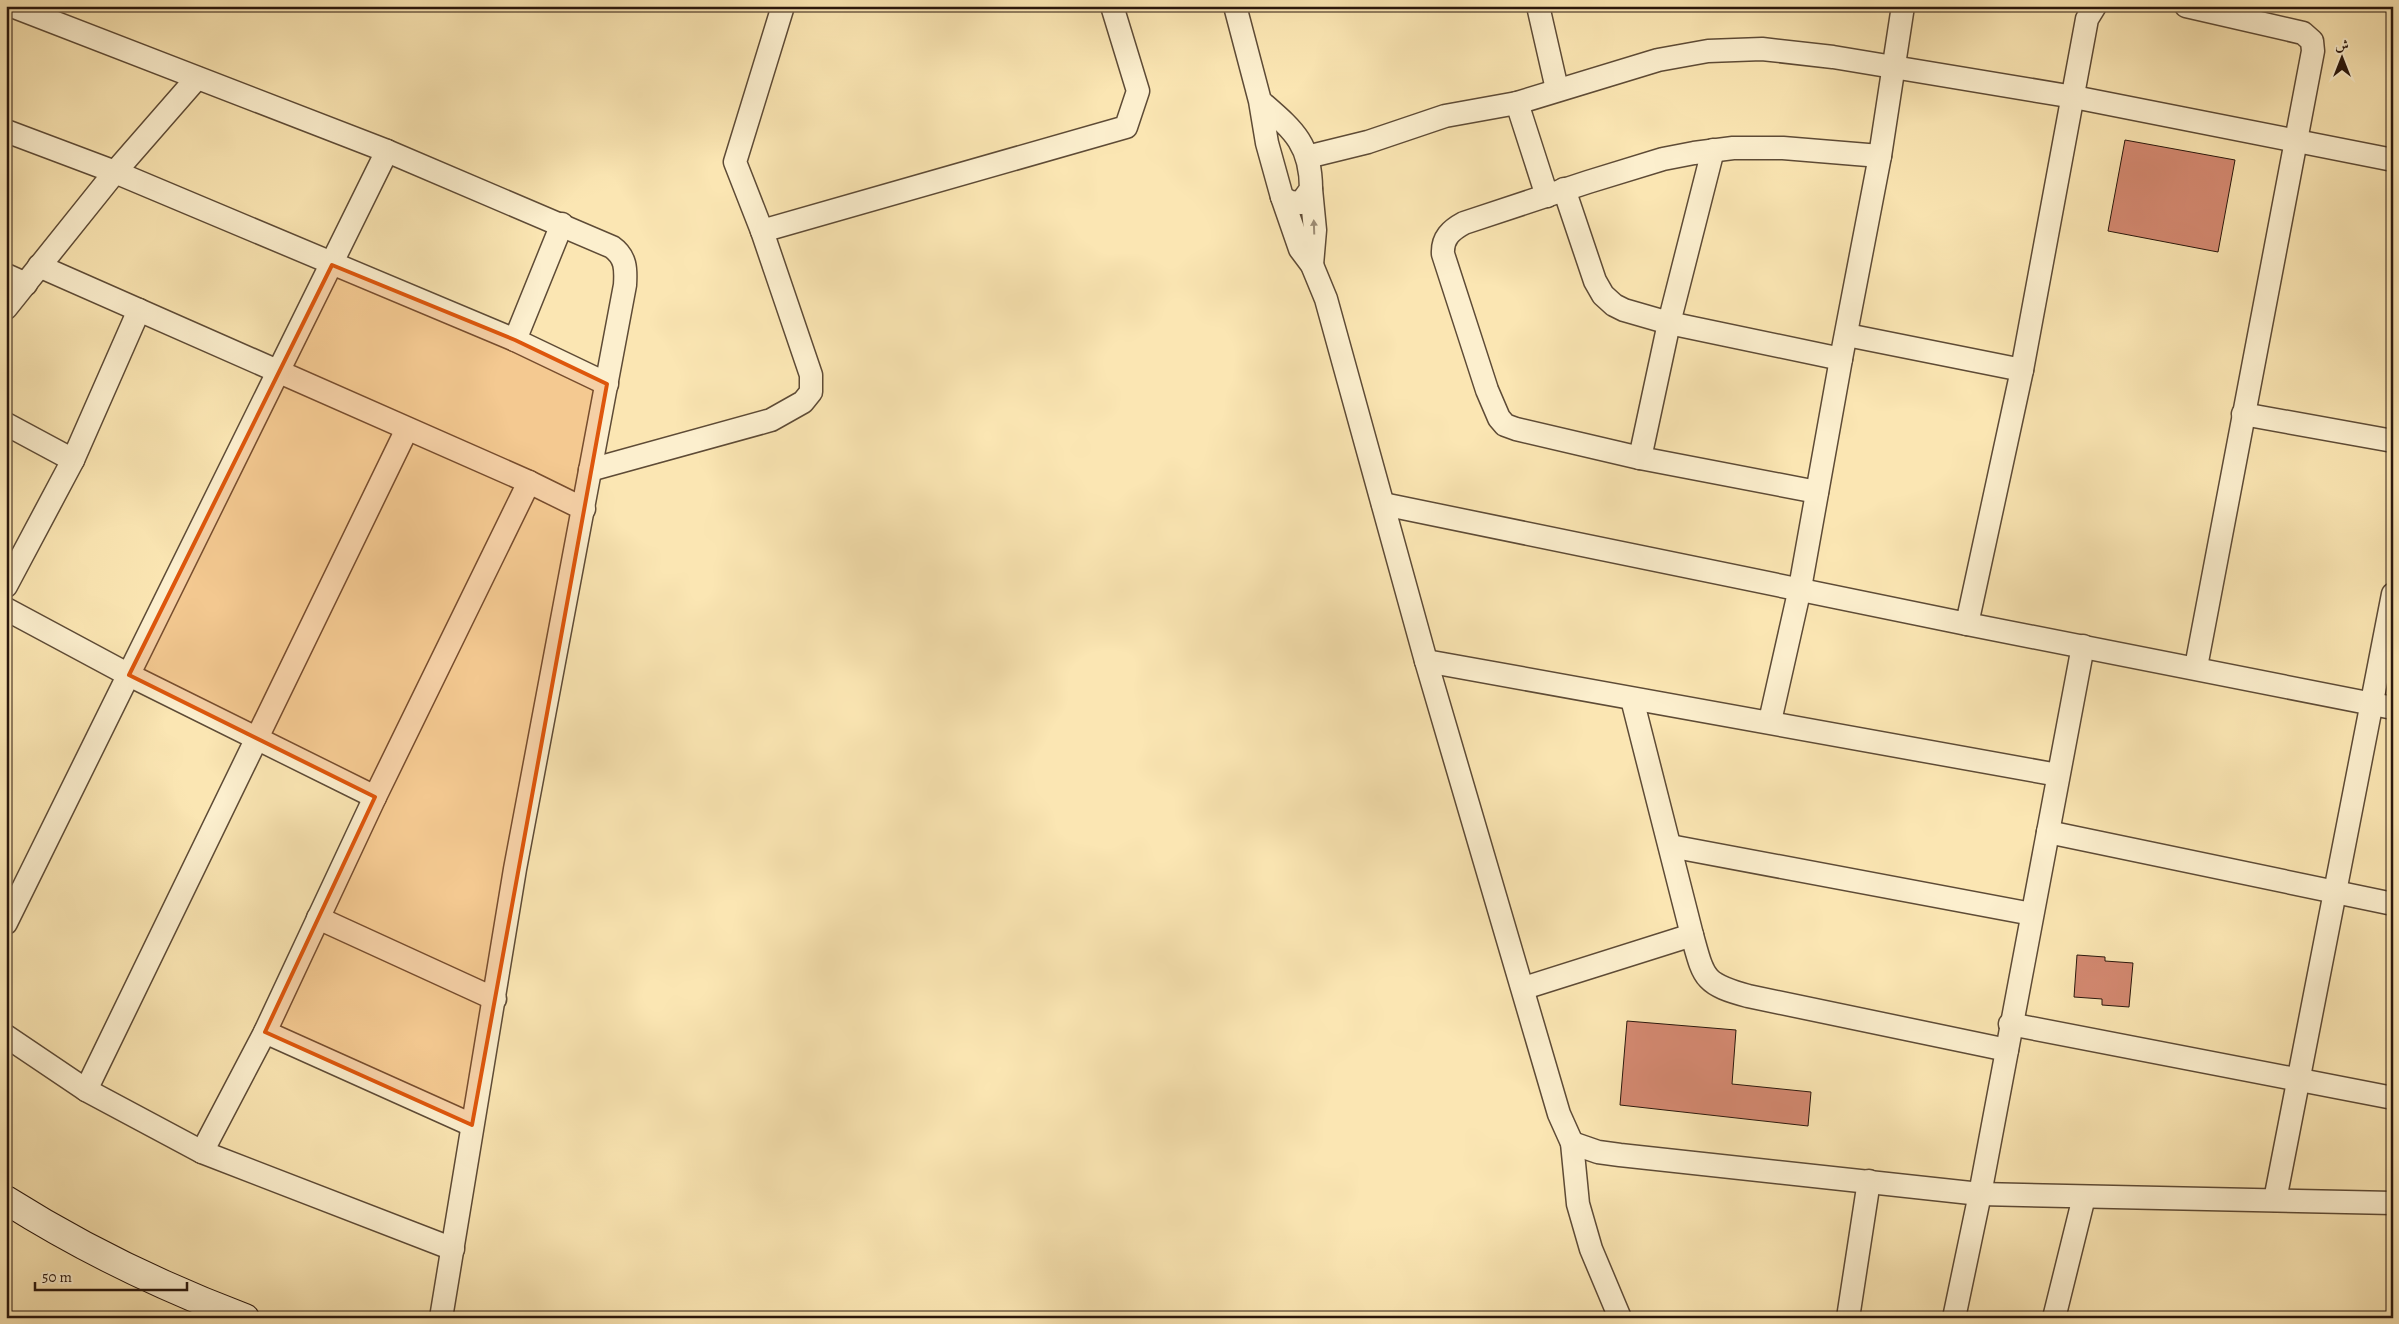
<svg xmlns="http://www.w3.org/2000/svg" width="2399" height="1324" viewBox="0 0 2399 1324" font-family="Alegreya,Amiri,serif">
<rect width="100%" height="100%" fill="#fbe6b3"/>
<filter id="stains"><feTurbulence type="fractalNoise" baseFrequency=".004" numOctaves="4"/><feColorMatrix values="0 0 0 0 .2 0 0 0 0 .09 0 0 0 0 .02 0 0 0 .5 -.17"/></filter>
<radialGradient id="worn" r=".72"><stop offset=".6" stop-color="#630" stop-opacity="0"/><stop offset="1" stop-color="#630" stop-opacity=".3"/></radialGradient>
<g fill="#d48971" stroke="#2a170c">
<path d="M2125,140l110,20 -17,92 -110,-21z"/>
<path d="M2077,955l28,2v4l28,2 -4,44 -27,-2v-6l-28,-2z"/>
<path d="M1627,1021l109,9 -4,54 79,8 -3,34 -188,-21z"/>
</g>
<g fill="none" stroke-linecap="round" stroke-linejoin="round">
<g stroke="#5e4b36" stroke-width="25">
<g id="street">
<path d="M12,6l375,145 225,96c14,10 14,22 13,38l-110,584 -74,449"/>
<path d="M1235,6l25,95 7,42 15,54 8,5 11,1 10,-14c0,-46 -19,-60 -51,-88"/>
<path d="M1538,6l19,83"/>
<path d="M2186,6l117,27 9,8 1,10 -117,616"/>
<path d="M1517,103l30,93"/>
<path d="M6,131l109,41 400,168 92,44"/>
<path d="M1307,157l61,-15 77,-26 72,-13 141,-43 50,-9 54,-2 71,8 241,40 319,63"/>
<path d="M1311,189l4,41 -3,35"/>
<path d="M1564,189l31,92 8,14 11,10 10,5 45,13 172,36 39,-203 23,-150"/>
<path d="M1282,197l18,52 12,16 14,34 100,362 133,453 13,29 6,61 13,45 29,69"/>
<path d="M762,231l364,-104 12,-36 -26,-85"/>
<path d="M39,266l490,216 55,27"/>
<path d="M6,275l20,9"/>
<path d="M6,308l109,-136 82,-94"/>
<path d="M1847,335l175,35"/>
<path d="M515,340l47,-116"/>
<path d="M2243,414l150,27"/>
<path d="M6,424l67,36"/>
<path d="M1640,458l29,-135 44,-173"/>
<path d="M590,470l181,-50 32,-18 8,-10v-17l-49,-144 -27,-69 48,-156"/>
<path d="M1817,492l-177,-34 -124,-29 -11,-4 -6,-7 -12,-28 -44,-136c-1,-16 8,-24 21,-31l124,-41 75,-23 31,-6 39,-5h50l97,8"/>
<path d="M1383,504l584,120 55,-254 65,-351 8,-13"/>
<path d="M6,586l67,-126 66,-150"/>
<path d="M6,609l123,66 246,122"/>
<path d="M1967,624l426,84"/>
<path d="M1426,661l632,114"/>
<path d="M1632,699l60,236c12,43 11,49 56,61l259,54"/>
<path d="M1770,721l30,-133 41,-229"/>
<path d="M2048,832l345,72"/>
<path d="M1670,846l362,68"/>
<path d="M318,918l177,81"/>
<path d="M6,923l381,-772"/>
<path d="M1524,988l168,-53"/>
<path d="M2010,1024l383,74"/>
<path d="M265,1032l207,93"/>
<path d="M6,1036l80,54 116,62 251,97"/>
<path d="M86,1090l321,-661"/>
<path d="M1572,1143l26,9 22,3 360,39 413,9"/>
<path d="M202,1152l63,-120 110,-235 154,-315"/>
<path d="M2275,1200l118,-606"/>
<path d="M1848,1318l21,-137"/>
<path d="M1954,1318l26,-124 103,-548"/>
<path d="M2054,1318l30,-121"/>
</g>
</g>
<g stroke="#2a170c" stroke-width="30">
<path id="secondary" d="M6,1200c76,48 154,86 239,118"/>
</g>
<use href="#street" stroke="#fcefce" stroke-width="22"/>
<use href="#secondary" stroke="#fcefce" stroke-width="28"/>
</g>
<defs><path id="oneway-solid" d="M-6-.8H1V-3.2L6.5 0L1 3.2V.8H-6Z" transform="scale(1.25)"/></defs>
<use fill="#9e8e77" href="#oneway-solid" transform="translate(1314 227) rotate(-92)"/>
<path fill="#de560c" fill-opacity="0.2" stroke="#de560c" stroke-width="4" stroke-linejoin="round" d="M332,265l183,75 92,44 -135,741 -207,-93 110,-235 -246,-122z"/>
<rect width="2399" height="1324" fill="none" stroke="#fbe6b3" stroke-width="25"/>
<rect x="8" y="8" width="2384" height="1309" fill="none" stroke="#2a170c" stroke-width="2.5"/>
<rect x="12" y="12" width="2374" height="1299" fill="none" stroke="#2a170c"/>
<g transform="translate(2342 58)" stroke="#fcefce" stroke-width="4" paint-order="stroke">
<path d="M0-4L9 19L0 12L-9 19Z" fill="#2a170c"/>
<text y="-8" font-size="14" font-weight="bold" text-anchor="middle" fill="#2a170c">ش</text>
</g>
<path d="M35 1282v8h152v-8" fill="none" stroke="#2a170c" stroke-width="2.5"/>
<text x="42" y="1282" font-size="15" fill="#2a170c" stroke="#fcefce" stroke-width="4" paint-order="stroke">50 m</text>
<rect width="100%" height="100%" filter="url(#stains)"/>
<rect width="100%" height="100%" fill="url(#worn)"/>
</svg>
